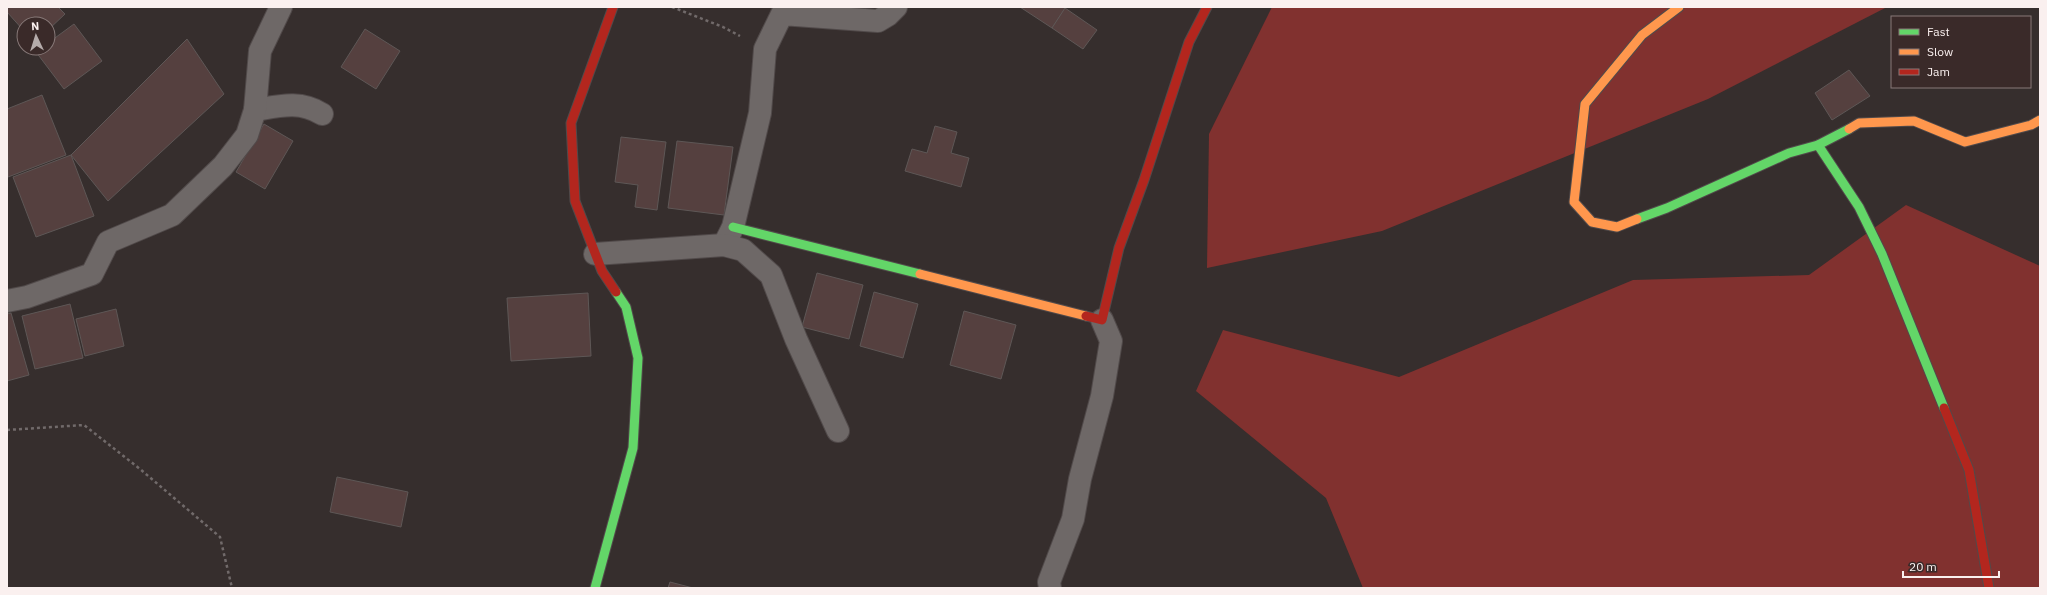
<svg xmlns="http://www.w3.org/2000/svg" width="2047" height="595" viewBox="0 0 2047 595" font-family="'IBM Plex Sans',sans-serif">
<rect width="100%" height="100%" fill="#362e2d"/>
<g fill="#81312f">
<path d="M1272,7h615l-179,92 -326,132 -175,37 2,-134z"/>
<path d="M1906,205l134,61v322h-677l-37,-90 -130,-107 27,-61 176,47 234,-97 176,-5z"/>
</g>
<g fill="#55403f" stroke="#5e5756">
<path d="M7,7h51l7,7 -17,16v-6h-24v7l-17,-19z"/>
<path d="M1020,7h46l-14,21z"/>
<path d="M1065,8l32,22 -14,19 -31,-21z"/>
<path d="M74,24l28,37 -38,28 -28,-37 5,-4h7v-5z"/>
<path d="M365,29l35,22 -24,38 -35,-22z"/>
<path d="M187,39l37,55 -116,107 -37,-46z"/>
<path d="M1849,70l21,26 -38,24 -17,-27z"/>
<path d="M42,95l24,60 -58,22 -1,-68z"/>
<path d="M264,124l29,17 -28,48 -29,-17z"/>
<path d="M935,126l22,6 -6,21 18,5 -8,29 -56,-16 7,-22 15,4z"/>
<path d="M621,137l45,5 -9,68 -22,-3 3,-22 -23,-3z"/>
<path d="M677,141l56,6 -9,68 -56,-7z"/>
<path d="M71,155l23,61 -58,21 -23,-60z"/>
<path d="M817,273l46,12 -14,54 -47,-12z"/>
<path d="M874,292l44,12 -15,54 -43,-12z"/>
<path d="M588,293l3,63 -80,5 -4,-63z"/>
<path d="M70,304l13,54 -48,11 -13,-53z"/>
<path d="M116,309l8,37 -39,10 -9,-37z"/>
<path d="M964,311l52,14 -15,54 -51,-14z"/>
<path d="M11,313l18,62 -22,6v-67z"/>
<path d="M337,477l71,15 -7,35 -71,-15z"/>
<path d="M670,582l23,6h-25z"/>
</g>
<g fill="none" stroke-linecap="round" stroke-linejoin="round">
<g stroke="#514a4a" stroke-width="24">
<g id="street">
<path d="M255,110c24,-4 45,-10 67,4"/>
<path d="M724,245l9,-18 27,-114 5,-64 17,-35 96,7 10,-6 8,-8"/>
<path d="M595,254l129,-9 19,5 28,25 25,64 42,92"/>
<path d="M7,301l20,-4 65,-23 16,-32 64,-27 51,-49 24,-31 8,-25 5,-59 21,-44"/>
<path d="M1050,588l-1,-6 24,-63 7,-40 22,-83 9,-55 -9,-21"/>
</g>
</g>
<g stroke="#514a4a" stroke-width="11">
<g id="fast">
<path d="M1818,145l41,62 23,47 62,154"/>
<path d="M1637,219l30,-11 122,-55 29,-8 31,-16"/>
<path d="M733,227l187,47"/>
<path d="M595,588l38,-140 5,-90 -12,-51 -10,-15"/>
</g>
</g>
<g stroke="#514a4a" stroke-width="11">
<g id="slow">
<path d="M1849,129l10,-6 55,-2 51,21 66,-17 9,-5"/>
<path d="M1637,219l-20,8 -25,-5 -18,-20 11,-98 57,-69 37,-28"/>
<path d="M920,274l166,42"/>
</g>
</g>
<g stroke="#514a4a" stroke-width="11">
<g id="jam">
<path d="M613,7l-42,116 4,78 27,70 14,21"/>
<path d="M1086,316l16,4 17,-72 25,-68 45,-138 18,-35"/>
<path d="M1944,408l25,62 20,118"/>
</g>
</g>
<g stroke="#716a6a" stroke-width="2.5" stroke-dasharray="3 3" stroke-linecap="butt">
<path d="M672,7l51,20 17,9"/>
<path d="M7,430l77,-5 56,44 80,68 12,51"/>
</g>
<use href="#street" stroke="#6e6867" stroke-width="22"/>
<use href="#fast" stroke="#63d668" stroke-width="9"/>
<use href="#slow" stroke="#ff974d" stroke-width="9"/>
<use href="#jam" stroke="#b3261e" stroke-width="9"/>
</g>
<rect width="2047" height="595" fill="none" stroke="#faf0ef" stroke-width="16"/>
<rect x="1891" y="16" width="140" height="72" fill="#3a2a29" stroke="#877978"/>
<rect x="1899" y="29" width="20" height="6" fill="#63d668" stroke="#877978"/>
<text x="1927" y="36" font-size="12" fill="#faf0ef">Fast</text>
<rect x="1899" y="49" width="20" height="6" fill="#ff974d" stroke="#877978"/>
<text x="1927" y="56" font-size="12" fill="#faf0ef">Slow</text>
<rect x="1899" y="69" width="20" height="6" fill="#b3261e" stroke="#877978"/>
<text x="1927" y="76" font-size="12" fill="#faf0ef">Jam</text>
<g transform="translate(36 36) rotate(356)"><circle r="19" fill="#3a2a29" stroke="#877978"/>
<path d="M0-3L7 15L0 10L-7 15Z" fill="#b5acab"/>
<text y="-6" font-size="11" font-weight="bold" text-anchor="middle" fill="#faf0ef">N</text>
</g>
<path d="M1903 571v6h96v-6" fill="none" stroke="#faf0ef" stroke-width="2"/>
<text x="1909" y="571" font-size="12" fill="#faf0ef" stroke="#3a2a29" stroke-width="3" paint-order="stroke">20 m</text>
</svg>
